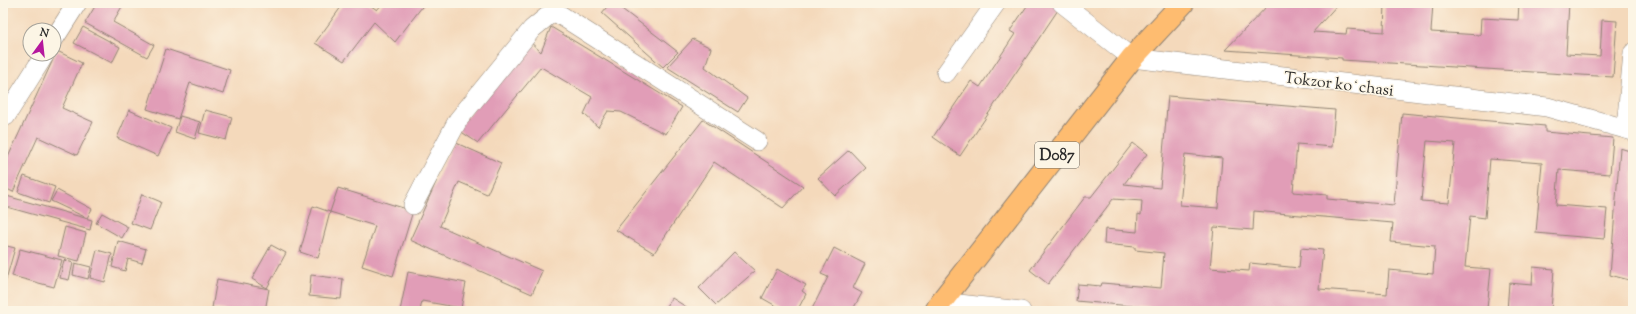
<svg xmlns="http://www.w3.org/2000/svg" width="1636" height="314" viewBox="0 0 1636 314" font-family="'Sorts Mill Goudy',serif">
<rect width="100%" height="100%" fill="#fcf5e5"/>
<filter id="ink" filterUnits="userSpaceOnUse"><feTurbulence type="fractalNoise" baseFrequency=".025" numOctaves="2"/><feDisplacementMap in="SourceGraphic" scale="8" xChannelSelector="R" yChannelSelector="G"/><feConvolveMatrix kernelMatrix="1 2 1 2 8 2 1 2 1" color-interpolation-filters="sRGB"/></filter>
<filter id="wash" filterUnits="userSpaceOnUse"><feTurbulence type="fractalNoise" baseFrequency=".012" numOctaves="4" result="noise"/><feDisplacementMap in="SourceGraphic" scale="16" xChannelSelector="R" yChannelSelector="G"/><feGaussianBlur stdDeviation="0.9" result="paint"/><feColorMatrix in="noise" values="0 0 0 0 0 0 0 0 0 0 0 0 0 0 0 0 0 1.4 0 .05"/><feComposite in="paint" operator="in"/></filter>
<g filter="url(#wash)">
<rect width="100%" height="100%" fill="#f4d9bb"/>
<g id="blocks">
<g fill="#e19db7" fill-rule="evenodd">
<path d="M97,3h27l-11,19 41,23 -7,12 -62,-34z"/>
<path d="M344,3h23l10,7 6,-7h42l-30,39 -21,-20 -30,39 -29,-18z"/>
<path d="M610,3h4l64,49 -15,15 -61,-54z"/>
<path d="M1029,3h25l6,4 -100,149 -27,-19 38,-56 9,6 35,-53 -5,-3z"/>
<path d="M1270,3h69l-26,29 33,2 1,-5 37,3 1,-29h48l-2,29 49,3 1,-17 37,2 1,-17h50l-3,51 34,2 2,-36 15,1 -4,56 -271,-17v-2l-117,-8z"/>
<path d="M83,27l37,20 -8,16 -38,-20z"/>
<path d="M551,27l131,80 -16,27 -45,-22 -13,-1 -10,16 -14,-13 8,-17 -51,-30 -63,76 -21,-14 70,-90 14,13z"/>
<path d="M693,39l18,9 -6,19 42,31 -9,14 -71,-45z"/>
<path d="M166,49l64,21 -7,24 -33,-11 -12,36 -31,-10z"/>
<path d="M57,51l25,12 -20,45 31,14 -16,33 -39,-18 -25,55 -10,-5v-19z"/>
<path d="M1168,96l167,14 -3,37 -35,-3 -4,48 34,3v4l67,6 8,-92 143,13v6l68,6 -3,36 -51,-4 -3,35 51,4 -3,30 -68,-6 6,-70 -52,-4 -5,59 -15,-2 -5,51 26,2 -4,40 13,2h-313l-111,-10 2,-17 23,2 1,-3 59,5 3,-35 -29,-3v-3l-31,-3 1,-15 32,3 1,-18 3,1 1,-14 -29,-2 -65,85 -18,-14 55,-73h6l42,-54 14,11 -23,30 36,4zM1427,141l28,2 -6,60 -28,-2zM1185,154l37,4 -4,50 -38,-3zM1254,211l139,12 -2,19 44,4 -2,28 -44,-4 -2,24 -68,-5 4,-39 -22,-2 -2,20 -49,-5 -1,8 -39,-3 4,-41 39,3z"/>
<path d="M129,110l42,18 -13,28 -41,-18z"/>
<path d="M205,110l27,7 -6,23 -27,-7z"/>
<path d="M180,116l20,6 -5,17 -20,-7z"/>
<path d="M703,120l100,66 -20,22 -69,-46 -60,91 -38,-23z"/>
<path d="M454,142l47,21 -14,31 -28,-12 -19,44 102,45 -10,23 -122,-54z"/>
<path d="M1620,148l13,4v129l-23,-6z"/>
<path d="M849,150l17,18 -31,28 -17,-18z"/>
<path d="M24,176l31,11 -6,16 -31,-11z"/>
<path d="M338,188l75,23 -20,65 -31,-10 13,-40 -45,-14z"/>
<path d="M57,190l35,19 -5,9 -36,-17z"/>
<path d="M142,194l19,8 -11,28 -19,-7z"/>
<path d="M3,195l89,25 -2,10 -87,-24z"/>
<path d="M313,206l17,6 -12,46 -18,-6z"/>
<path d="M102,213l26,14 -6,11 -26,-15z"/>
<path d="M65,227l21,6 -7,28 -21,-5z"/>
<path d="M118,241l28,8 -4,14 -14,-4 -3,12 -13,-4z"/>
<path d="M3,245l12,3 -12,42z"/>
<path d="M271,245l15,8 -19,35 -15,-9z"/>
<path d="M834,248l31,16 -12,24 9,5 -10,18h-41l17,-34 -7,-3z"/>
<path d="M20,249l42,11 -8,27 -42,-11z"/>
<path d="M97,250l15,4 -7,28 -15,-4z"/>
<path d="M734,252l21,19 -39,34 -17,-17z"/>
<path d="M64,260l9,3 -4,17 -9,-2z"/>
<path d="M75,263l16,4 -3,12 -15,-4z"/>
<path d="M1533,267l21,2 -3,42h-44l2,-28 23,2z"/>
<path d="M777,269l29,16 -4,6 4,3 -9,17h-12l-23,-13z"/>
<path d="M408,272l58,11 -5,25 -39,-7 -2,10h-20z"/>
<path d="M311,275l32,4 -2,20 -32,-3z"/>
<path d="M217,279l52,10 -4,22h-37l-16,-3z"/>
<path d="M672,298l19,12v1h-27z"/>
</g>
</g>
</g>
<g filter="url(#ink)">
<use href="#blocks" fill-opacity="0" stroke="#908273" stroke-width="1"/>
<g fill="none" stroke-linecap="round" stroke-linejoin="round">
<g stroke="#908273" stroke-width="20">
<g id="minor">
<path d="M1062,3l70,55 415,49 86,24"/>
<path d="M54,39l23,-36"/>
<path d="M946,73l50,-70"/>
<path d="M3,116h3l39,-62"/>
<path d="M1626,128l7,-75"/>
<path d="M413,205l45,-85 74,-91 22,-18 203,130"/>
<path d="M941,302l80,9"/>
</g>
</g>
<g stroke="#908273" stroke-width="24">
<path id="primary" d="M936,311l5,-9 191,-244 51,-55"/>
</g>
<use href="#minor" stroke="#fff" stroke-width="19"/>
<use href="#primary" stroke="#febc70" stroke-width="22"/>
</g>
</g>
<g text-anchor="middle" stroke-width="3" stroke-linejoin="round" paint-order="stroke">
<rect fill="#fcf5e5" stroke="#6a6863" stroke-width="1" x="1035" y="142" width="44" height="26" rx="3"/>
<g font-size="15" font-weight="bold" fill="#2b2b2b">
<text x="1057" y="160">D087</text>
</g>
<g font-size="16" fill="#2b2b2b" stroke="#fcf5e5">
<text transform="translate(1339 83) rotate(7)" y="6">Tokzor koʻchasi</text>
</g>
</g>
<rect width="1636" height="314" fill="none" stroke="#fcf5e5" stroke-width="16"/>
<g transform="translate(42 42) rotate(15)"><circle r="19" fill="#fcf5e5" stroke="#a8a49b"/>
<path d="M0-3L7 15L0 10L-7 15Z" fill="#b5179e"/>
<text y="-6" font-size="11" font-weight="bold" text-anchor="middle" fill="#2b2b2b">N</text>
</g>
</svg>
